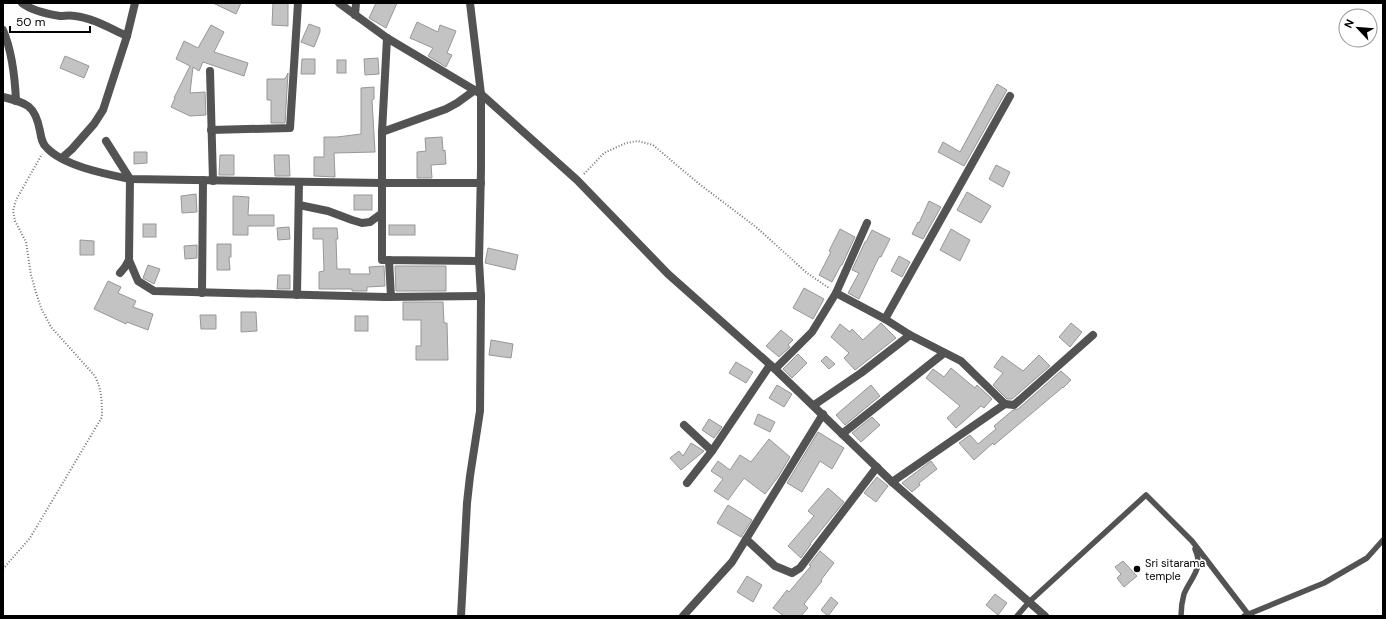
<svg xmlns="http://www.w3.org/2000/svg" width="1386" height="619" viewBox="0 0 1386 619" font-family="'DM Sans',sans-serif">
<rect width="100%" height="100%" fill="#fff"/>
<g fill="#c3c3c3" stroke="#979797">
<path d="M213,3h28l-5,11z"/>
<path d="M273,3h15v23l-16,-1z"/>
<path d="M376,3h21l-11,25 -17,-10z"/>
<path d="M417,22l21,10 2,-7 16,6 -9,22 5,2 -6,12 -18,-11 5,-8 -23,-10z"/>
<path d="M309,24l11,4v4l-6,15 -13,-5z"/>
<path d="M211,25l13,7 -10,20 34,11 -4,13 -41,-14 -4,9 -6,-4 -3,26 15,-1 1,23 -16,1 -19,-9 4,-9h-1l16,-32 -14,-7 8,-18 14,7z"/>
<path d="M65,56l24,10 -5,12 -24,-10z"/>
<path d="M378,58l1,16 -14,1 -1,-16z"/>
<path d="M302,59h13v15h-14z"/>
<rect x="337" y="60" width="9" height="13"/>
<path d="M288,73l-3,50h-14v-23h-4v-21h18z"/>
<path d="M997,84l10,6 -43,76 -26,-14 5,-10 17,10z"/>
<path d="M374,87v12l-2,1 3,52 -41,1 1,24 -21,-1v-19h10v-20h13l24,-3v-46z"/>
<path d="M442,137l1,14 2,-1 1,14 -15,1 1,13h-15v-26l9,-1 -1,-13z"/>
<path d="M134,152h13v11l-13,1z"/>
<path d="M220,155h14v20h-15z"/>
<path d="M274,155h15l1,21h-15z"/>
<path d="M996,165l14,7 -7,15 -14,-8z"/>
<path d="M967,192l24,14 -10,17 -24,-13z"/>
<path d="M196,194l1,18 -15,1 -1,-17z"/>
<rect x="354" y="195" width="18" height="15"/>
<path d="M233,196l16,1 -1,18h26v11h-26v9h-15z"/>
<path d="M929,201l12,6 -18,32 -11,-5 6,-12 1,1z"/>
<rect x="143" y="224" width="13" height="13"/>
<rect x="389" y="225" width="26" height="10"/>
<path d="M289,227l1,12 -12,1 -1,-12z"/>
<path d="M313,228h24l1,11h-2l1,30h13v5h20l-1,-7 15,-1 1,20 -18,1v4h-15v-2h-33v-17l5,-1 -1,-32h-10z"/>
<path d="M840,229l15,8 -13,28h-1l-9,17 -13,-7 12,-23 -2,-1z"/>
<path d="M951,229l19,11 -10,21 -20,-11z"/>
<path d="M872,230l18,9 -9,18h-2l-20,42 -11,-6 11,-20 -7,-3 13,-28h1z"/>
<path d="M80,240l14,1v14h-14z"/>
<path d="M217,244h14v13h-2l1,13h-13z"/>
<path d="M197,245v13l-12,1 -1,-13z"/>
<path d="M488,248l30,7 -3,15 -30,-7z"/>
<path d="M899,256l11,6 -8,15 -11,-6z"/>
<path d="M148,265l12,4 -6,15 -11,-6z"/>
<path d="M395,266h51v25h-50z"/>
<path d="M278,275h12v14h-13z"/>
<path d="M108,281l13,6 -3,6 18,8 -3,6 20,7 -5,16 -21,-8 -1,2 -32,-15z"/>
<path d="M804,288l20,11 -11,20 -20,-11z"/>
<path d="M403,302h40l1,21h3l1,37h-32v-14h5v-26h-18z"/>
<path d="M241,312h15l1,19 -16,1z"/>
<path d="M200,315h16v14h-15z"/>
<rect x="355" y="316" width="13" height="15"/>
<path d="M881,323l15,15 -41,32 -11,-12 5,-5 -18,-16 9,-13 10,8 2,-3 11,11z"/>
<path d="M1071,323l11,9 -12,15 -11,-10z"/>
<path d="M781,330l12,10 -5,5 2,2 -11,10 -13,-11z"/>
<path d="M491,340l22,4 -2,14 -22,-3z"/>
<path d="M798,354l9,9 -15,15 -9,-9z"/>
<path d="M1039,355l11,11 -38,33h-5l-14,-14 10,-12 -9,-6 8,-11 21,15z"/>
<path d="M826,356l9,8 -6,5 -8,-8z"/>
<path d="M736,362l17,10 -7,11 -17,-10z"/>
<path d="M951,368l24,20 2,-3 15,14 -8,9 -3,-2 -25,22 -9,-10 13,-12 -34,-28 7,-9 11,8z"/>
<path d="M1061,371l10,9 -8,8v-1l-69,58 -1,-2 -19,17 -15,-17 11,-8 8,9 18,-15 -2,-3 19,-16 5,-1z"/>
<path d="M777,385l15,9 -8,13 -15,-9z"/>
<path d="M871,385l9,11 -35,29 -9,-10z"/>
<path d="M758,414l17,8 -5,10 -16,-8z"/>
<path d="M872,417l8,8 -19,17 -9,-9z"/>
<path d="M709,419l13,8 -8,11 -12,-8z"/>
<path d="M818,432l26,16 -12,21 -12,-8 -18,31 -15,-9z"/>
<path d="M769,439l21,18 -12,20 -13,17 -21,-16 -16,22 -14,-9 9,-12 -12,-8 7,-10 12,9 10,-15 11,7z"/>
<path d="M691,443l13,8 -23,19 -11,-12 9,-7 4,5z"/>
<path d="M931,461l6,8 -18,14 1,2 -8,7 -10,-9z"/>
<path d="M877,477l11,9 -12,16 -12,-9z"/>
<path d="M828,488l16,14 -34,42h1l-10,14 -13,-12 26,-30 -6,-5z"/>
<path d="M728,505l24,15 -11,17 -24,-14z"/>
<path d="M820,551l14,12 -13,17 1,1 -18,23 4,4 -7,8h-17l-11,-8 14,-18 2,2 22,-26 -2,-1z"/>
<path d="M1123,561l14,15 -13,11 -7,-9 4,-4 -6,-7z"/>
<path d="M747,576l15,9 -9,17 -16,-10z"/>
<path d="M995,594l12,9 -9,12 -12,-10z"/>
<path d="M831,597l7,6 -10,13 -7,-6z"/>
</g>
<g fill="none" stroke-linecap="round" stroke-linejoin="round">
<g stroke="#757575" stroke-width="2" stroke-dasharray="1 2" stroke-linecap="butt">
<path d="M584,174l20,-21 22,-10 12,-2 15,4 45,38 58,44 51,46 22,15"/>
<path d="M3,569l27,-31 72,-121c0,-16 0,-26 -7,-41l-44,-49 -10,-19 -6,-19 -4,-14 -5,-33 -11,-21 -2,-10 3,-11 26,-46"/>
</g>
<g stroke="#535353" stroke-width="5.5">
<path d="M1017,616l12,-14 117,-107 46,46 56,73"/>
<path d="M1181,616c0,-7 1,-15 3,-22 7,-17 20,-25 11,-45"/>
<path d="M1244,616l80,-33 43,-25 16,-18"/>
</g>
<g stroke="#535353" stroke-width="8">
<path d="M22,3c9,7 26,11 38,13 5,0 10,-1 15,0 18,2 36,13 52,20"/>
<path d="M339,3l48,35 94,56 96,86 91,94 107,95 117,113 153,134"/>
<path d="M355,15l1,-12"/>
<path d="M3,30c9,21 12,48 13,71"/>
<path d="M387,38l-5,94v128l97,1"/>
<path d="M210,71l3,110"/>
<path d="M3,97c24,6 32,8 37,34 1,6 2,13 7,17 17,18 59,26 83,31l252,4h99"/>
<path d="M211,130l79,-2 8,-125"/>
<path d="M382,132l64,-23 11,-6 18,-13"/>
<path d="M106,141l24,38 -1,81 -4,7 -5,6"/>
<path d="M62,158l10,-9 22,-25 9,-14 24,-74 8,-33"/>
<path d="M299,205l29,6 24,9 10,3 8,-1 11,-8"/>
<path d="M129,260l9,21 16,10 231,6 96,-1"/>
<path d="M389,260l2,37"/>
<path d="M202,293l1,-113"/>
<path d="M836,293l49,26 25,16 51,26 44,43"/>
<path d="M297,295l2,-113"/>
<path d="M885,319l125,-223"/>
<path d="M775,369l37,-37 24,-39 31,-70"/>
<path d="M814,405l47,-32 49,-38"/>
<path d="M684,425l28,26"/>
<path d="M842,434l102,-81"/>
<path d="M892,482l113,-78 9,1 79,-70"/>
<path d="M687,483l25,-32 58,-86"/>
<path d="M746,539l29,27 17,7 8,-5 77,-101"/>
<path d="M683,616l49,-54 91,-148"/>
</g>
<path stroke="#535353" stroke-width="8" d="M461,616l6,-113 3,-27 10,-65 1,-115 -2,-35 2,-92v-75l-11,-91"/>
</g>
<circle fill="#000" stroke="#fff" stroke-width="1.5" cx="1137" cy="569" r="4"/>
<g text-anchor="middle" stroke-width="3.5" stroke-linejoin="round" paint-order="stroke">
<g font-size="11" fill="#000" stroke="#fff" text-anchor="start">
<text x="1145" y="567">Sri sitarama<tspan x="1145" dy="13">temple</tspan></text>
</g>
</g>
<rect width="1386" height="619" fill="none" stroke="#000000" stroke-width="8"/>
<g transform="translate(1358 28) rotate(296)"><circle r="19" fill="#ffffff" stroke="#999999"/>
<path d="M0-3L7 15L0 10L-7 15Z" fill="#000000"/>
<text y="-6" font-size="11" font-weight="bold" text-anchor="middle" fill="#000000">N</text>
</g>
<path d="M10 26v6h80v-6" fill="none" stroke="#000000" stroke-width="2"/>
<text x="16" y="26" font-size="12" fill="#000000" stroke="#ffffff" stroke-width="3" paint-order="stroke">50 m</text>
</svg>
